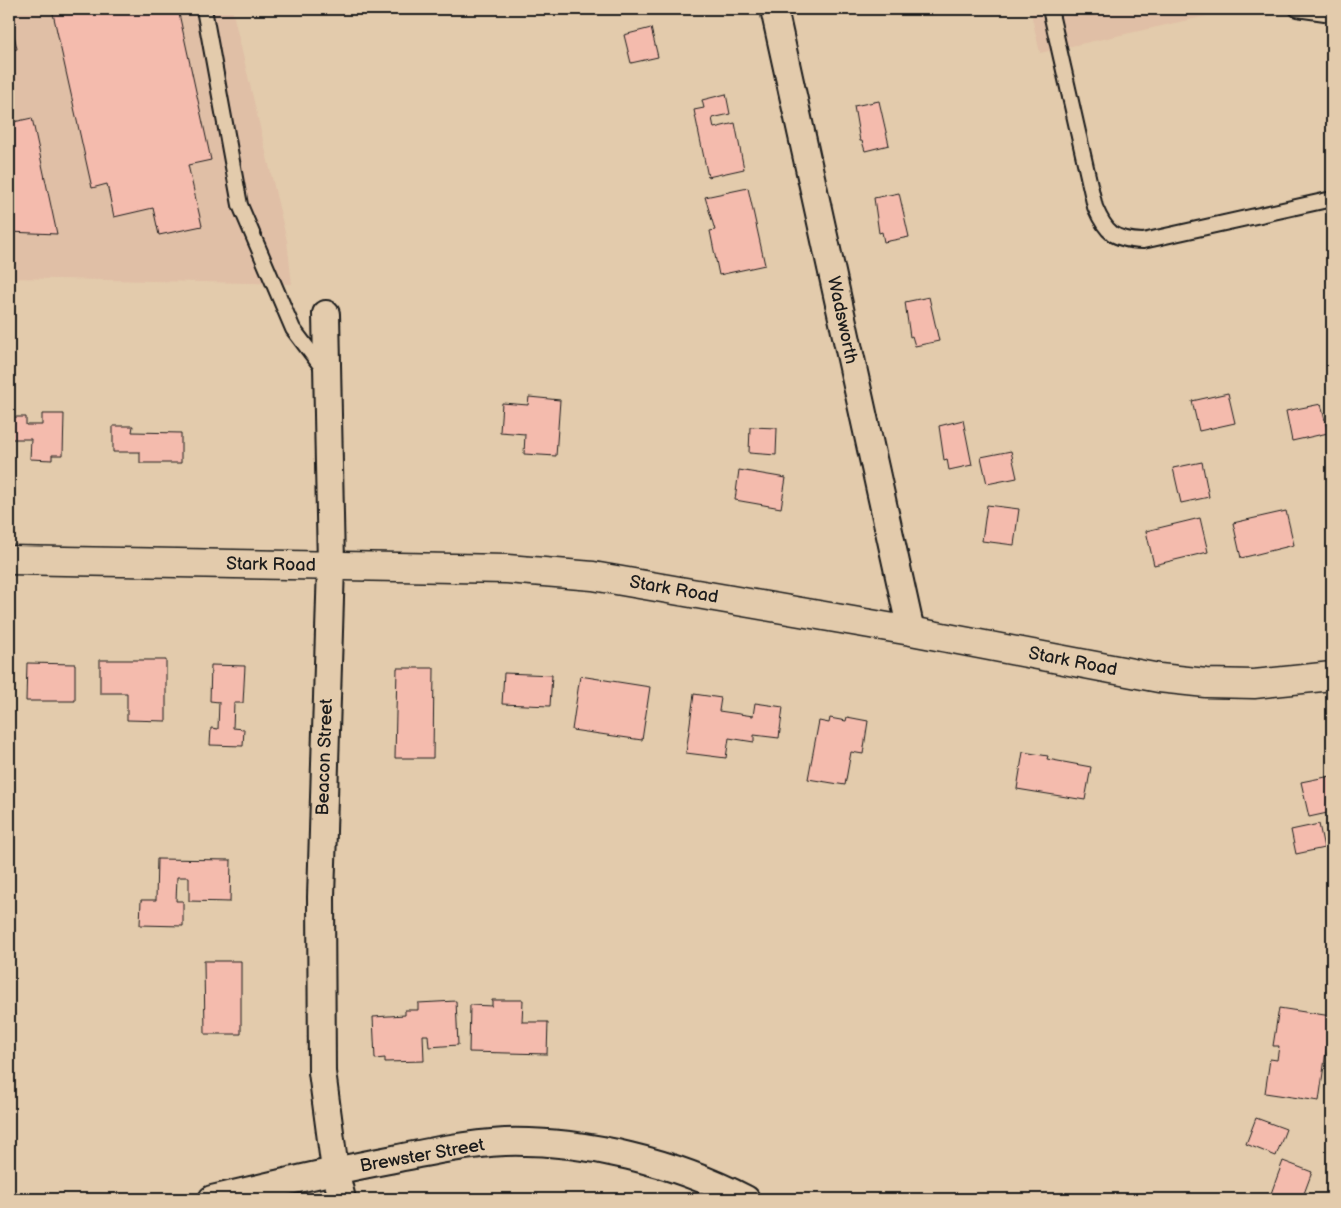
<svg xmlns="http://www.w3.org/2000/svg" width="1341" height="1208" viewBox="0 0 1341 1208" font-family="'Balsamiq Sans',sans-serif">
<rect width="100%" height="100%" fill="#e3cbac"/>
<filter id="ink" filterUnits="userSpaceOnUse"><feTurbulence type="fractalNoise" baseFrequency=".02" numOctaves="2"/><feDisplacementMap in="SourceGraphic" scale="10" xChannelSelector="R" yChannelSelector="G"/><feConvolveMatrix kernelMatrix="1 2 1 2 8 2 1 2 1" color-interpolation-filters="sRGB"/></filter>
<g filter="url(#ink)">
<g fill="#e0bfa6">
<path d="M9,9h223l55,232 5,43 -283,-6z"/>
<path d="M1030,9h208l-198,44z"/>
</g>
<g fill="#f4bbad" stroke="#1c1c1c">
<path d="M52,9h126l33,151 -23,5 14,61 -43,9 -6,-27 -39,9 -7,-33 -15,4z"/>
<path d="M9,11l8,38 -8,2z"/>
<path d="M651,28l7,29 -27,6 -7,-28z"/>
<path d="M726,94l4,20 -18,4 2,10 21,-5 9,46 -36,8 -14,-67 10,-2 -2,-8z"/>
<path d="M879,101l10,44 -24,6 -3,-10h-2l-6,-35z"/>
<path d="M32,118l25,116 -48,-2v-109z"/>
<path d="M748,188l17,77 -46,10 -9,-44 5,-1 -10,-33z"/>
<path d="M899,193l10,44 -25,5 -2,-10 -3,1 -5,-35z"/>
<path d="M929,297l10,44 -24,5 -3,-10 -2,1 -5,-35z"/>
<path d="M1228,393l7,30 -36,8 -7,-30z"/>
<path d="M529,397l31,3 -4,56 -32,-2 1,-20 -25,-2 2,-29 26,2z"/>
<path d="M1321,404l7,29 -36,8 -6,-30z"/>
<path d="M42,414h22l-1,41h-11v5l-22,-1 1,-20h-22v-22h17v8h16z"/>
<path d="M963,420l9,45 -23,5 -2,-11 -3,1 -5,-34z"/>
<path d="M113,426h20l-1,6 49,1v30h-41v-11h-27z"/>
<path d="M750,427l27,1 -1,27 -27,-2z"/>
<path d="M1011,451l6,27 -30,6 -6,-27z"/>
<path d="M1202,462l7,35 -28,6 -8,-35z"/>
<path d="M739,470l47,8 -5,30 -46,-8z"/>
<path d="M987,505l32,4 -5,36 -32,-4z"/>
<path d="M1286,511l8,34 -53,13 -8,-35z"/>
<path d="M1200,518l8,34 -54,13 -8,-34z"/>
<path d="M100,660h66v61l-39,-1v-27h-27z"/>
<path d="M27,663l48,1v37h-49z"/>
<path d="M211,665l34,1 -2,37h-9l-1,25 11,1 -1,17 -33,-1 1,-17 7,1 1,-27 -9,-1z"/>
<path d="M397,668h37l-1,90h-38z"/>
<path d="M504,673l48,2 -2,31 -48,-2z"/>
<path d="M580,676l70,11 -8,53 -70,-10z"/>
<path d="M694,694l27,4 -2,13 34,5 2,-13 28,4 -4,31 -25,-3v7l-25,-4 -3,20 -40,-5z"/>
<path d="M847,717l21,4 -5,33 -12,-2 -6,33 -37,-6 11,-58 10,2 1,-5 16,3z"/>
<path d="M1023,752l25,4 -1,3 44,8 -6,33 -68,-11z"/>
<path d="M1331,776l1,18 -2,1 2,17 -23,5 -8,-35z"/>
<path d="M1319,824l5,24 -28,6 -5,-24z"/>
<path d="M157,859l74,1 -1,42 -41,-1v-24h-12l-1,24h7v25l-43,-1 1,-25h15z"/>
<path d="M204,961h37v73h-36z"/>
<path d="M492,1000h31l-1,22h26l-1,32 -78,-2 1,-47 22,1z"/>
<path d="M456,1001l2,44 -29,2 -1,-12h-5l1,26 -39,1v-4l-10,1 -2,-42 32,-2v-5h13v-7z"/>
<path d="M1279,1008l52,8 -12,85 -54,-8 5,-34 7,1 2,-14h-6z"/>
<path d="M1256,1118l30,11 -10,27 -30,-12z"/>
<path d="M1283,1161l29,11 -10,27h-33z"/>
</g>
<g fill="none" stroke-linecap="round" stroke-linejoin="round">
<g stroke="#1c1c1c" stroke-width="18">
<g id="service">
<path d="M204,9l36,196 53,124 31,41"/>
<path d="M1050,9l45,198c11,26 19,33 48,34l189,-42"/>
<path d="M1297,9l35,5"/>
</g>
</g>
<g stroke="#1c1c1c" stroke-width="30">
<g id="minor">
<path d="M774,9l137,622"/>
<path d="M326,314l5,251 -10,332 1,175 13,98 7,29"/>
<path d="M212,1199c59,-14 118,-28 177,-39 39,-8 77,-16 116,-18 81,-2 169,20 241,57"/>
</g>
</g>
<g stroke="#1c1c1c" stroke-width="31">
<path id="tertiary" d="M9,560l498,9 86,7 318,55 248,47 47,5 48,1 78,-8"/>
</g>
<use href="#service" stroke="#e3cbac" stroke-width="14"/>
<use href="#minor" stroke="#e3cbac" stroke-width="26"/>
<use href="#tertiary" stroke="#e3cbac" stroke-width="28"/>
</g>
</g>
<g text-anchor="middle" stroke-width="4.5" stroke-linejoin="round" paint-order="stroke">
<g font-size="18" fill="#1c1c1c" stroke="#e3cbac">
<text transform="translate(843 320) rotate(78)" y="6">Wadsworth</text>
<text transform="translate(271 564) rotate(1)" y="6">Stark Road</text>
<text transform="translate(674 589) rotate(10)" y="6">Stark Road</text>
<text transform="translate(1073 661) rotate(11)" y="6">Stark Road</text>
<text transform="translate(324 757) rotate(-88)" y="6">Beacon Street</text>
<text transform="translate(422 1155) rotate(-10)" y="6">Brewster Street</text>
</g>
</g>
<rect width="1341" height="1208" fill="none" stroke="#e3cbac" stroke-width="30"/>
<rect x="15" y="15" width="1311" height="1178" fill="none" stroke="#1c1c1c" stroke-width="2" filter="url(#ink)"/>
</svg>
